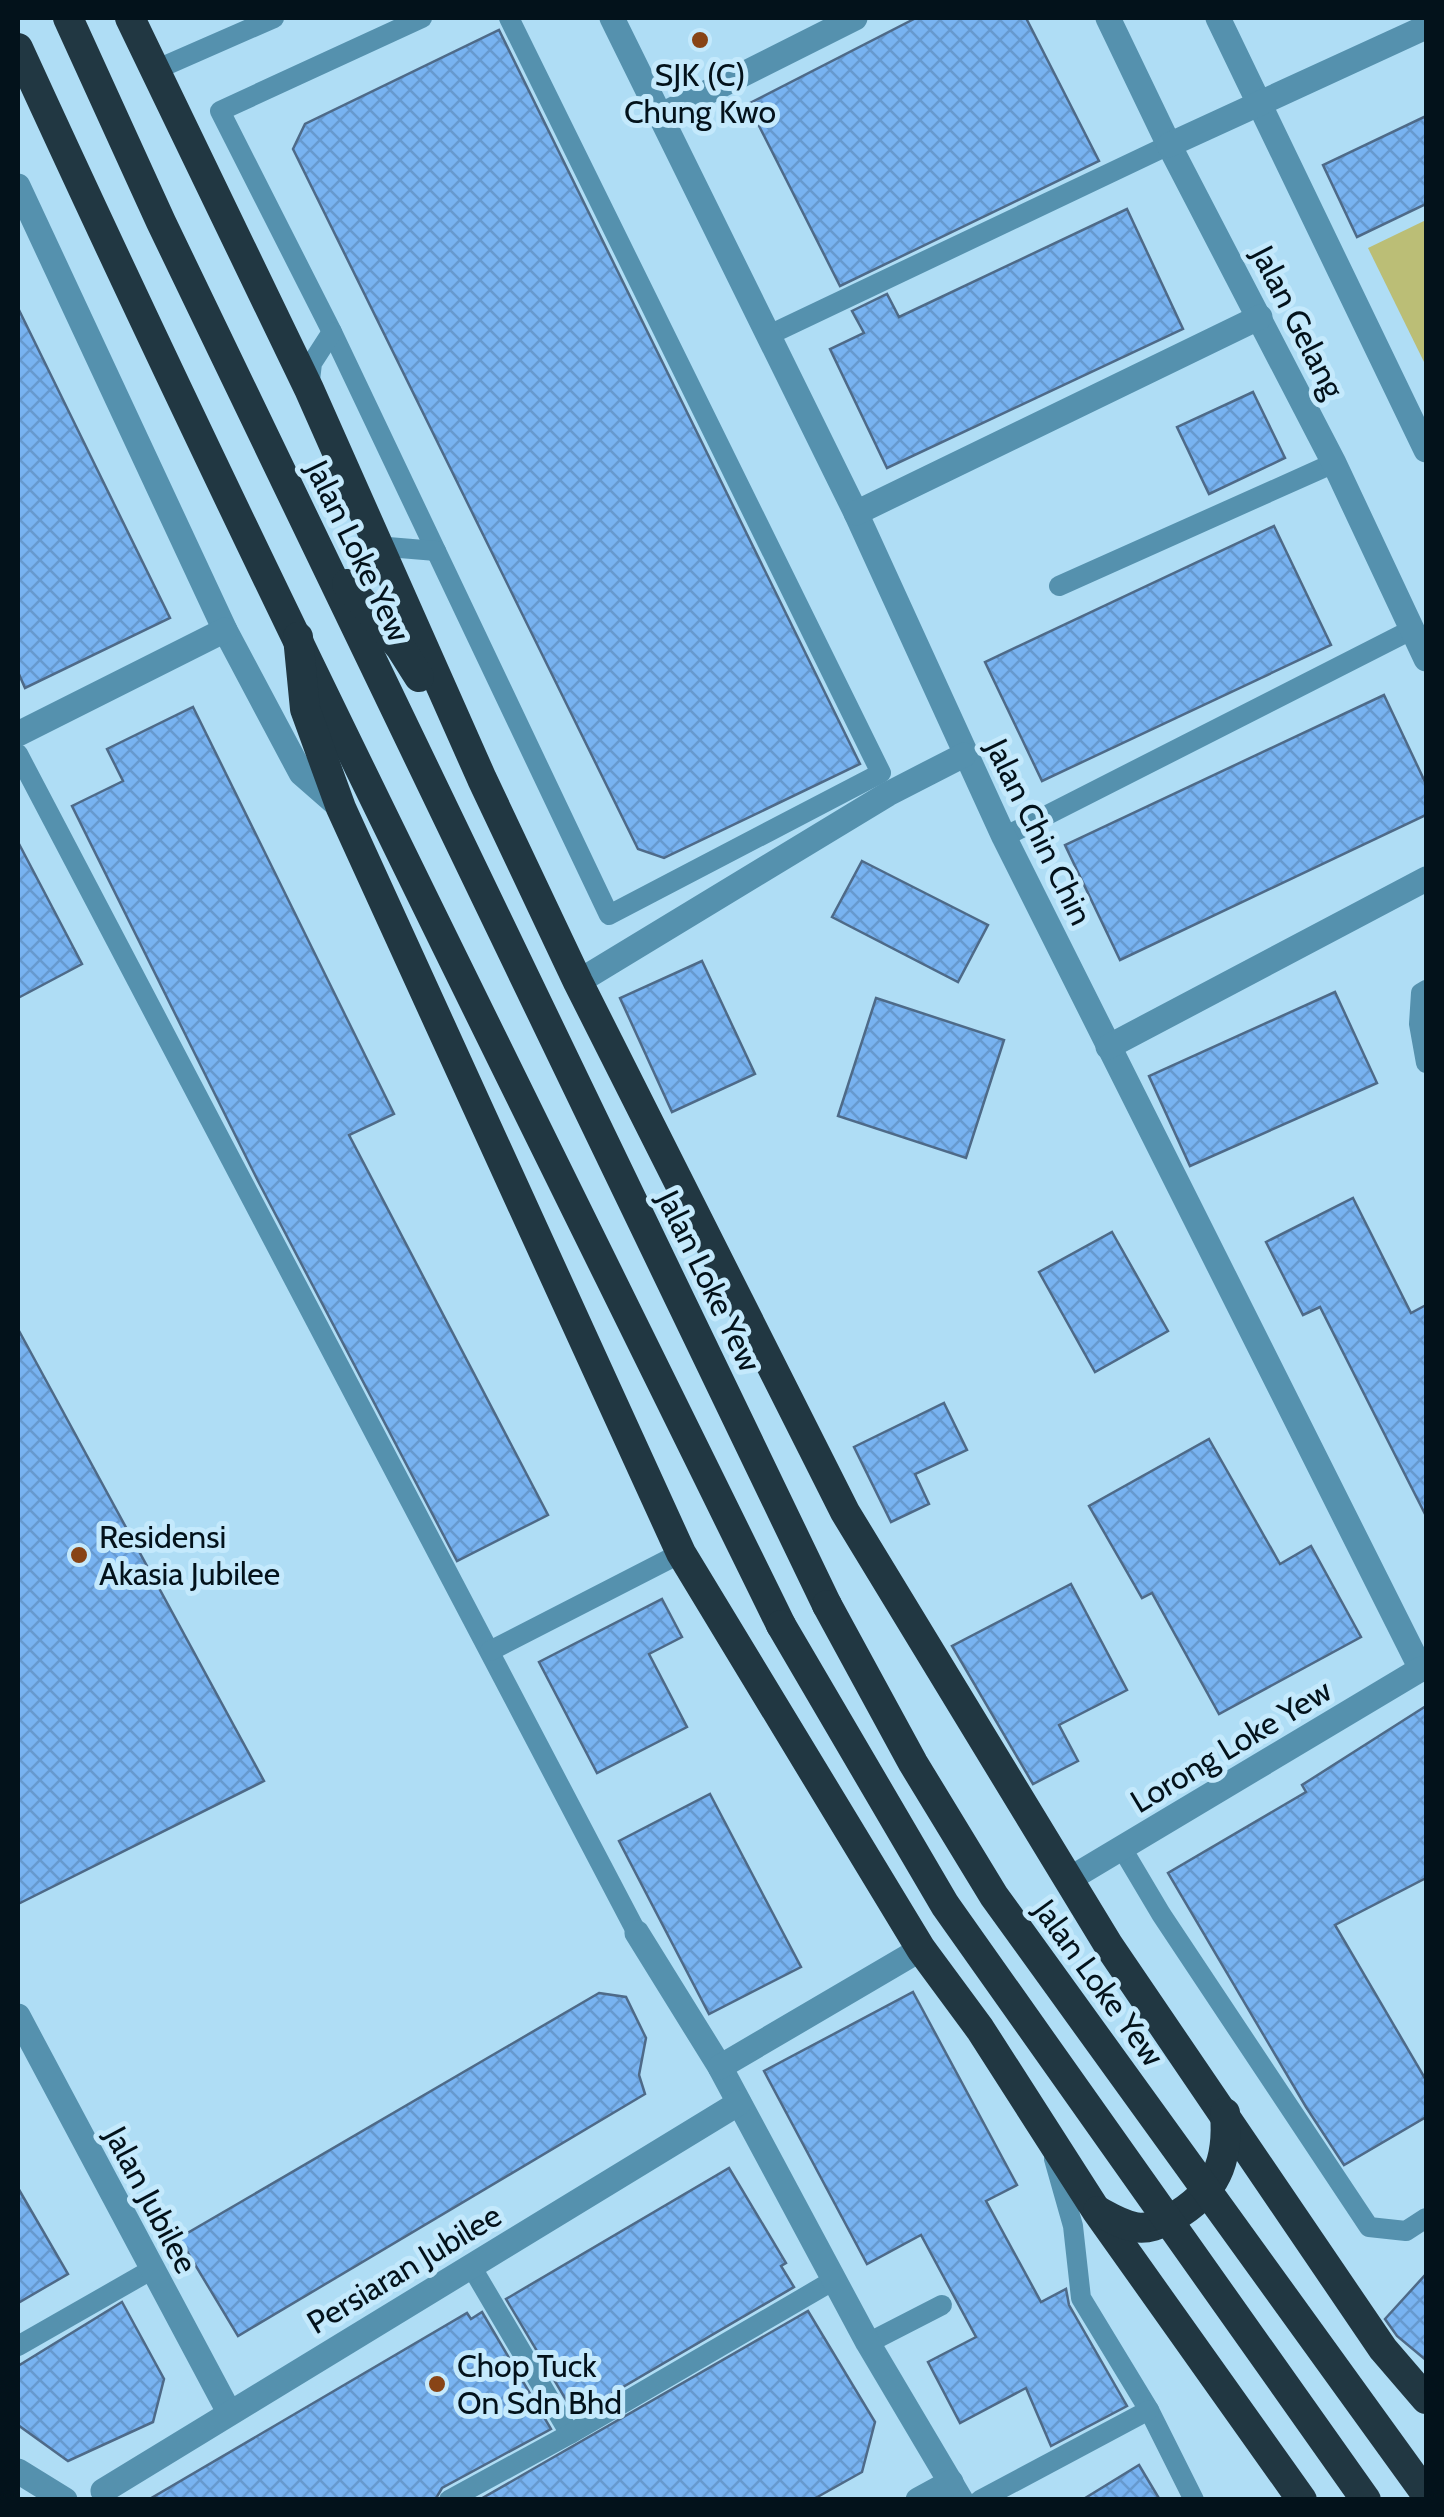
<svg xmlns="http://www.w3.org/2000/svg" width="1444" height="2517" viewBox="0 0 1444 2517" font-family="Cabin,sans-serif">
<defs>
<pattern id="building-cross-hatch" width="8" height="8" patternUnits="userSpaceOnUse" patternTransform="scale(2.5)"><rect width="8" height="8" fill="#78b3f1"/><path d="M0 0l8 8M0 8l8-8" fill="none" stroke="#6699ce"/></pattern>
</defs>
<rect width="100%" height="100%" fill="#afddf5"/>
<path fill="#bbbe76" d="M1426,220v146l-58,-118z"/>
<g fill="url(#building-cross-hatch)" stroke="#4e6a88" stroke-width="2.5">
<path d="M916,18h110l73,143 -259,125 -92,-182z"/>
<path d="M499,30l361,734 -196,94 -26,-9 -345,-700 12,-25z"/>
<path d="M1426,116v88l-69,33 -34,-72z"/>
<path d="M1127,209l56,120 -296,139 -57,-119 34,-16 -12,-22 35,-17 12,23z"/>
<path d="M18,308l152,310 -145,70 -7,-16z"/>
<path d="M1253,392l32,66 -76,36 -32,-67z"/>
<path d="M1274,526l57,119 -289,136 -57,-119z"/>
<path d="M1384,695l42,89v31l-306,145 -55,-115z"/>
<path d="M193,707l201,407 -45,21 199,380 -91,46 -199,-380 -186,-375 51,-25 -16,-32z"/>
<path d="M18,842l64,122 -64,34z"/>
<path d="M862,861l126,64 -30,57 -126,-65z"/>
<path d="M702,961l53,113 -83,38 -52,-114z"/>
<path d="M1335,992l42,91 -187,83 -41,-90z"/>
<path d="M876,998l128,42 -38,118 -128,-42z"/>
<path d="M1353,1198l58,115 15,-8v211l-106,-209 -17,8 -37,-73z"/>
<path d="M1112,1232l56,99 -73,41 -56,-100z"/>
<path d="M18,1329l246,452 -246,123z"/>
<path d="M944,1403l23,47 -52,24 14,30 -38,18 -37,-75z"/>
<path d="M1209,1439l71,125 31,-18 50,91 -142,77 -67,-121 -10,5 -53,-92z"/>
<path d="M1071,1584l56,106 -68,35 19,36 -45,23 -81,-138z"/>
<path d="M662,1599l20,38 -33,17 38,73 -90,46 -58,-111z"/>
<path d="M1426,1706v172l-91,47 91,155v37l-82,48 -38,-58 -138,-234 138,-81 -4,-7z"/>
<path d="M710,1794l91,173 -92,47 -90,-173z"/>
<path d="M913,1992l104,193 -31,16 55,101 25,-13 3,16 58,101 -76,40 -25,-58 -66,35 -32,-61 48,-25 -55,-102 -54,29 -103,-193z"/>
<path d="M599,1993l27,4 20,41 -7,37 6,19 -407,242 -59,-98z"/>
<path d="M729,2168l57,95 -5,3 13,21 -219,128 -69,-116z"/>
<path d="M18,2188l50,86 -50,29z"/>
<path d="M1426,2274v86l-29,-24 -12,-17z"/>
<path d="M122,2302l42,77 -11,43 -85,39 -50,-36v-59z"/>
<path d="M808,2311l67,111 -13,50 -50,28h-333z"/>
<path d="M482,2312l69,117 -109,59 -7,12h-287l319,-187 4,6z"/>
<path d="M1139,2465l21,35h-78z"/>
</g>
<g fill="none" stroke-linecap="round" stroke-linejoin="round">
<g stroke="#5591ae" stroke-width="20">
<path d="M422,18l-202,93 112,221 277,583 272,-142 -372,-755"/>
<path d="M153,71l121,-53"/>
<path d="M769,335l400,-190"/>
<path d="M309,389l3,-26 20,-31"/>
<path d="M376,546l60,5"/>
<path d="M1059,586l275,-123"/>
<path d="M18,754l619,1179"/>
<path d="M1004,837l409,-208"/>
<path d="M1426,990l-5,3 -2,31 7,39"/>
<path d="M490,1651l191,-98"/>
<path d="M1123,1850l38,64 208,313 37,4 20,-13"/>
<path d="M1054,2159l19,67 8,72 68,112 45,90"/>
<path d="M471,2266l99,168"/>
<path d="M868,2343l74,-38"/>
<path d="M18,2346l133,-76"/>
<path d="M449,2500l121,-66 264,-154"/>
<path d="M980,2500l169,-90"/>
</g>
<g stroke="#5591ae" stroke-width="25">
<path d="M612,18l244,495 148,324 417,832"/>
<path d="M1108,18l61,127 165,318 92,196"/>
<path d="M1218,18l208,432"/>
<path d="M660,116l195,-98"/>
<path d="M1169,145l257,-118"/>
<path d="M18,186l207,444 76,143 40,35"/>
<path d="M856,513l404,-196"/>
<path d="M18,734l207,-104"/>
<path d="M578,982l310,-188 76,-39"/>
<path d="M1108,1047l318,-168"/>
<path d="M1068,1880l353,-211h5"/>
<path d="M637,1933l83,134 148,276 93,157"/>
<path d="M18,2016l211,396"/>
<path d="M720,2067l201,-118"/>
<path d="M18,2471l47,29"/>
<path d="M103,2491l636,-388"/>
<path d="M918,2500l33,-18"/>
</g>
<g stroke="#213742" stroke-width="30">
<path d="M68,18l93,204 666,1383"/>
<path d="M130,18l179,371 173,390 96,203 267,530 264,434 274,403 43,50"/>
<path d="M18,48c243,531 506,1053 763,1577"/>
<path d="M347,584l53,63 19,30"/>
<path d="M298,637l7,72 36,99 340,745 240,396 59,80 116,181 206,290"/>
<path d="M1098,2211c11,6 24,14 37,16 11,3 27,-3 37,-9 44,-25 57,-56 53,-105"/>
</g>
<g stroke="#213742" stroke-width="30">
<path d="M827,1605l86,158 81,133 432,598"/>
<path d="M781,1625l164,280 421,595"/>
</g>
</g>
<g fill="#884416" stroke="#c4e9fc" stroke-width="4">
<circle cx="700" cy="40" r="10"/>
<circle cx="79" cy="1555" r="10"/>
<circle cx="437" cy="2384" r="10"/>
</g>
<g text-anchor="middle" stroke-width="10" stroke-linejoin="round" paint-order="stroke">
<g font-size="32" fill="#03121b" stroke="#c4e9fc" text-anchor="start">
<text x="700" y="86" text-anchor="middle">SJK (C)<tspan x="700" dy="37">Chung Kwo</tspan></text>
<text x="99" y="1548">Residensi<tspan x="99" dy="37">Akasia Jubilee</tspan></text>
<text x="457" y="2377">Chop Tuck<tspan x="457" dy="37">On Sdn Bhd</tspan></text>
</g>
<g font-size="32" fill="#03121b" stroke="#c4e9fc">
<text transform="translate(1298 322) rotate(63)" y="11">Jalan Gelang</text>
<text transform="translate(358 551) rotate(64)" y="11">Jalan Loke Yew</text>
<text transform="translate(1039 832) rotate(64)" y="11">Jalan Chin Chin</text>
<text transform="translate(709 1281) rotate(64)" y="11">Jalan Loke Yew</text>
<text transform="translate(1231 1746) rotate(-31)" y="11">Lorong Loke Yew</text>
<text transform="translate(1099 1983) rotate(54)" y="11">Jalan Loke Yew</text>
<text transform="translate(151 2200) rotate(62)" y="11">Jalan Jubilee</text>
<text transform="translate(404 2269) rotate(-31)" y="11">Persiaran Jubilee</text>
</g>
</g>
<rect width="1444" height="2517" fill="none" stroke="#03121b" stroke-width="40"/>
</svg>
